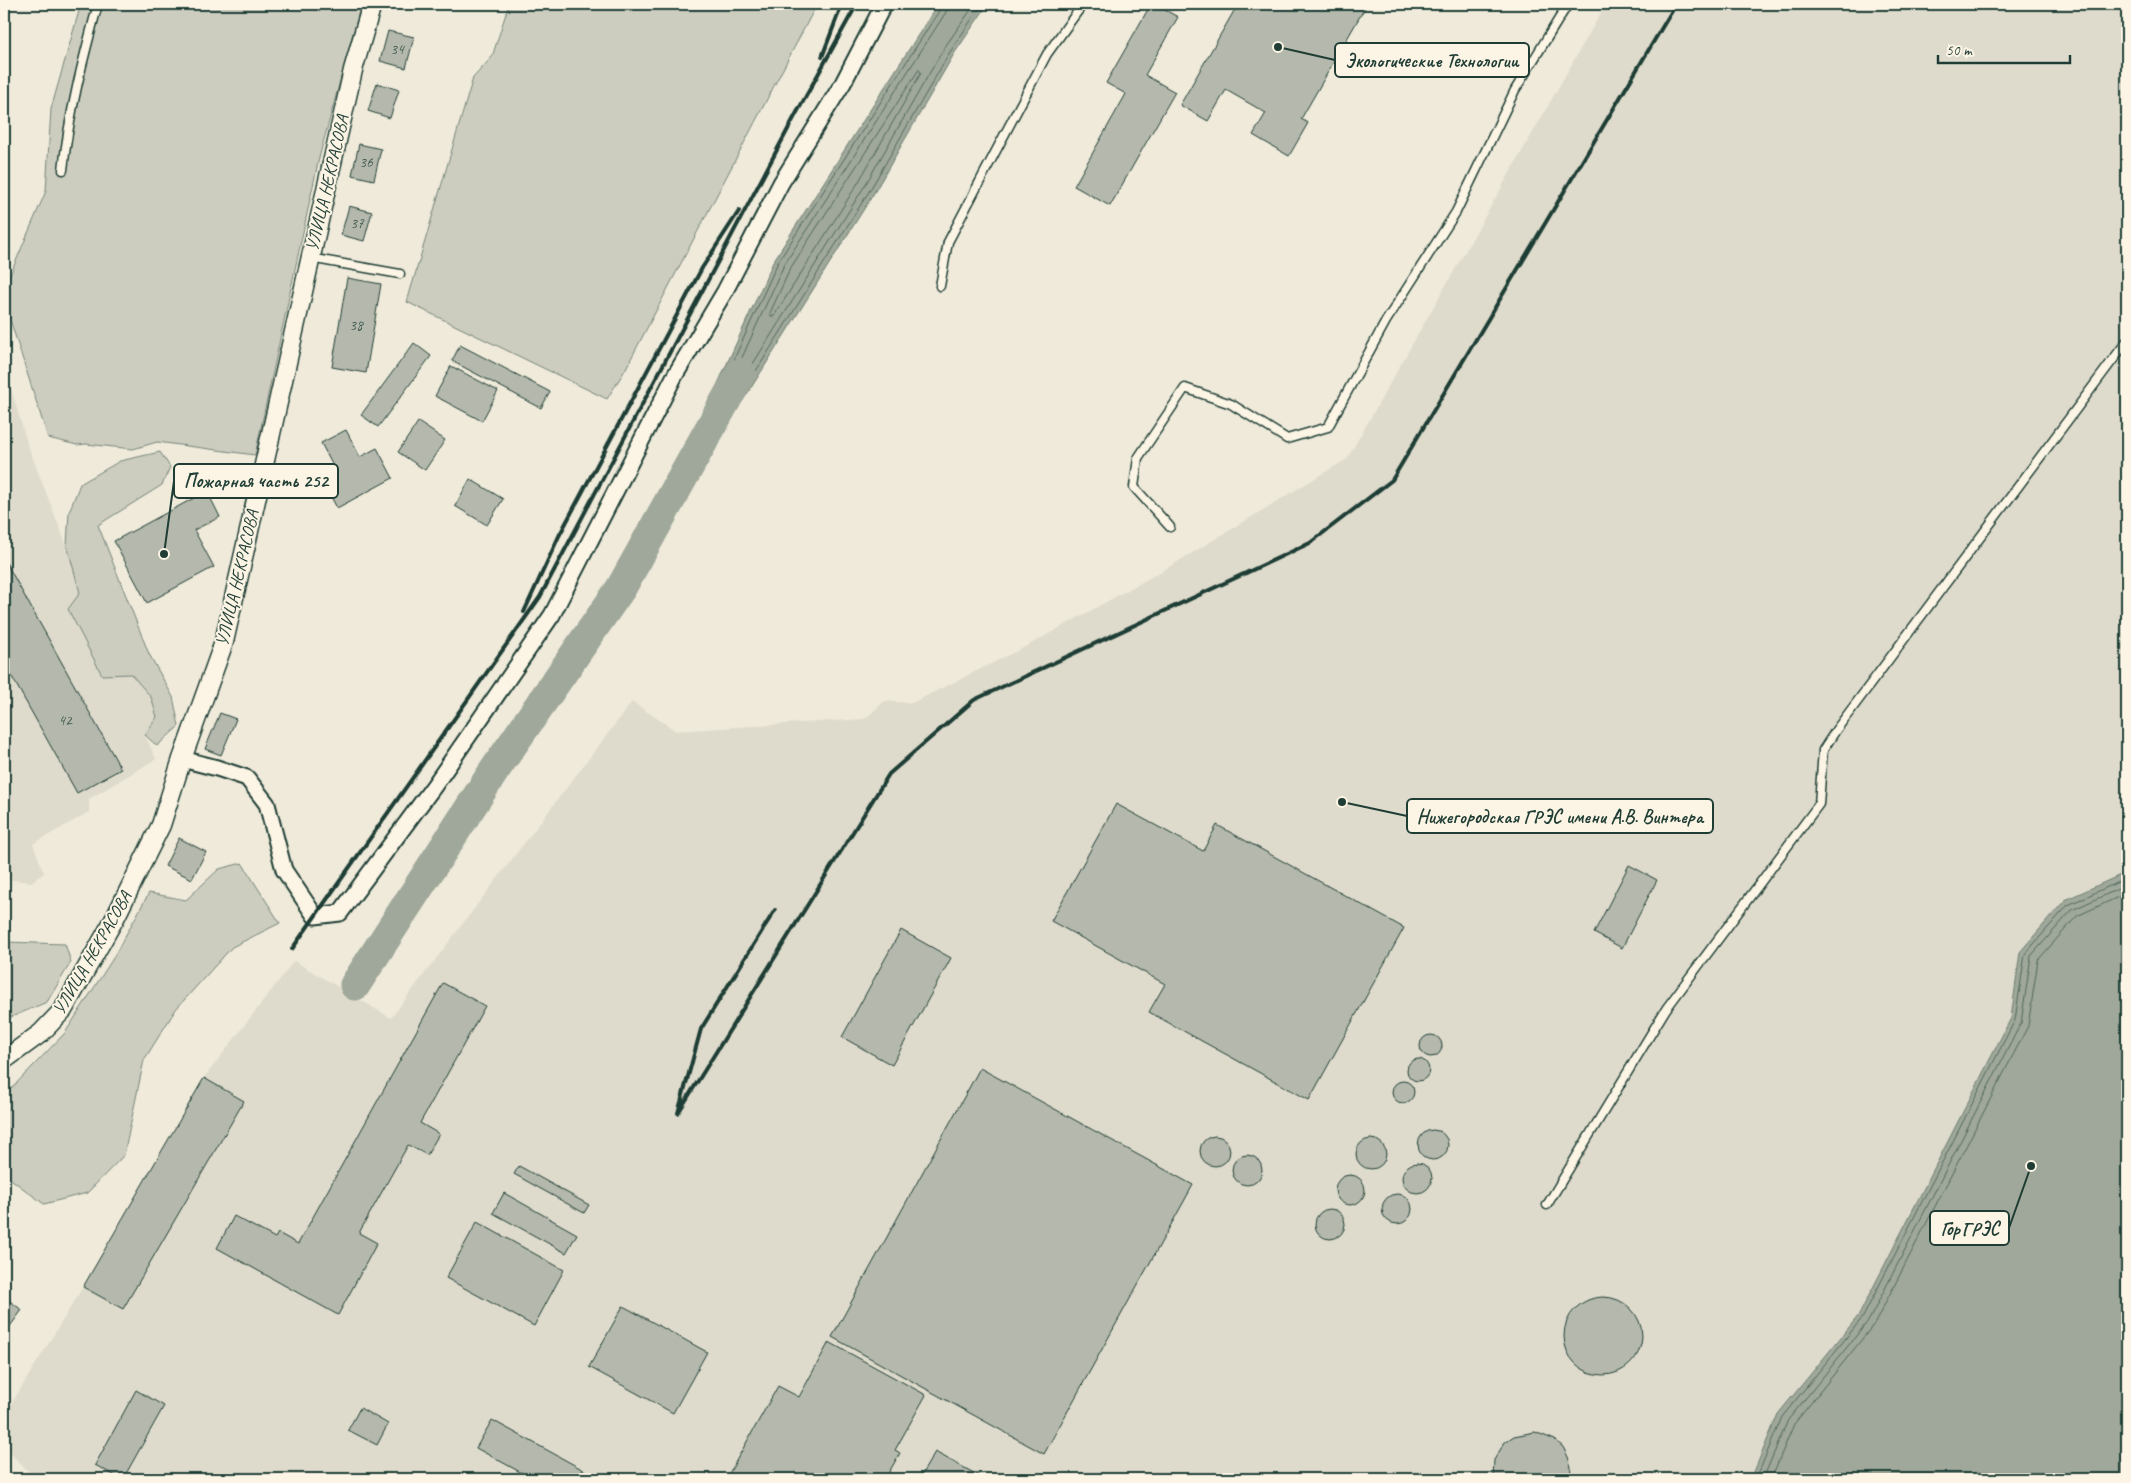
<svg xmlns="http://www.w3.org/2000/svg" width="2131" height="1483" viewBox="0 0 2131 1483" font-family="Caveat,sans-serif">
<rect width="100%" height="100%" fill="#efeada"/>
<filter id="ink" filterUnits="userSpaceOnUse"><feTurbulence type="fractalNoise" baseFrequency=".02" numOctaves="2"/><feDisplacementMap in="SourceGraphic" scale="10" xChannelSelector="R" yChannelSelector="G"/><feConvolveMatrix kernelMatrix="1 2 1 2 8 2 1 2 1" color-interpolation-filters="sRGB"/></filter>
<g filter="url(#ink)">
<g fill="#dedbcc">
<path d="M1606,4h521v868l-62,28 -45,52 -9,66 -152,297 -81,99 -27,65h-1710l-14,-9 -23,-23v-31l79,-129 121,-209 90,-117 97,57 241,-316 44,29 189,-12 20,-18 27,2 117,-58 140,-78 178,-108z"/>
<path d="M4,365l24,81 43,111 9,36 51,81 20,23 6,20 -12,18 11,24 -67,40v13l-56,32 11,29 -13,9 -27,-3z"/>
</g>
<g fill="#cccdbf" stroke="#76857a">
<path d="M81,4h280l-42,154 -64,297 -98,-13 -24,7 -47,-5 -9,1 -29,-7 -44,-137v-12l42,-98 5,-82z"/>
<path d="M509,4h308l-192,366 -18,29 -200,-97 66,-224 19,-21z"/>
<path d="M160,452l10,15 -8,18 -64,40 51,129 24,43 6,29 -22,20 -12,-11 12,-18 -6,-20 -20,-23 -29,1 -34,-66 12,-16 -13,-48 2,-33 11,-28 40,-23z"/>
<path d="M242,863l38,60 -48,24 -56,62 -32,51 -20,95 -37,38 -43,11 -40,-30v-78l61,-63 47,-73 37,-67 37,7 33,-31z"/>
<path d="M4,942l61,2 6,18 -24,40 -43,18z"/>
</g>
<g fill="#9fa89a" stroke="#6c7d71">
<path d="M938,4h50l-34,50 -80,139 -132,209 -14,13 -18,-14 64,-141z"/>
<path d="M2127,872v607h-376l27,-65 81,-99 152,-297 9,-66 45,-52z"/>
</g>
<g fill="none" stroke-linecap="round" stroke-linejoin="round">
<g stroke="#52685d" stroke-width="1">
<path d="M942,4l-1,4 -163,254 -61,135 10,10 12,-9 131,-208 80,-138 32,-48"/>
<path d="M948,4l-2,8 -162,253 -59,130 1,4 8,-5 130,-207 80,-139 31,-44"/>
<path d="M919,70l2,3 -63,110 -84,133h-3l-1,-3 20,-44z"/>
<path d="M1756,1479l26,-62 81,-100 152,-297 10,-66 43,-49 59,-27"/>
<path d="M1763,1479l25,-59 81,-100 152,-297 10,-67 41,-46 55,-25"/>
<path d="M1771,1479l23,-55 81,-101 153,-297 10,-66 39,-44 50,-23"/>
</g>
<path stroke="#9fa89a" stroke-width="31" d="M355,985l139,-214 127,-183 120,-215"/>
</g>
<g fill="#b5b9ad" stroke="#1f3d34">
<path d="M1151,4h3l24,13 -33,58 30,17 -65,114 -36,-20 52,-92 -20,-11z"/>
<path d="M1238,4h129l-66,115 7,4 -19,33 -36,-21 13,-22 -40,-23 -18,31 -28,-16z"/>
<path d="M388,31l26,6 -8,31 -26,-7z"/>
<path d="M377,83l22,7 -9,28 -22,-7z"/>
<path d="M359,144l22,5 -7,31 -22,-5z"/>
<path d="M349,206l23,6 -8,29 -23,-6z"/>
<path d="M347,278l34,6 -15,89 -34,-6z"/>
<path d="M414,343l17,13 -53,71 -17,-12z"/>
<path d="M460,345l90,47 -9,16 -89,-47z"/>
<path d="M451,366l47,25 -16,30 -47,-25z"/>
<path d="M418,422l27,18 -20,30 -27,-18z"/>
<path d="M346,430l14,27 17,-9 16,30 -56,30 -16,-30 14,-8 -14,-27z"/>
<path d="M470,479l33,20 -16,26 -32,-19z"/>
<path d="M207,491l13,26 -26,13 20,37 -67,36 -33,-62z"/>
<path d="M4,559l117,210 -44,24 -70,-125 -3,2z"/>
<path d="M220,713l16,6 -15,36 -16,-6z"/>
<path d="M1116,804l87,47 14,-26 187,103 -95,172 -160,-88 16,-28 -114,-63z"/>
<path d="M179,838l27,14 -14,27 -27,-13z"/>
<path d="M1629,865l28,15 -35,68 -28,-15z"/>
<path d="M901,930l50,28 -59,107 -50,-28z"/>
<path d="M443,983l42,23 -65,117 19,11 -12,21 -19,-10 -49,88 18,10 -39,72 -121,-67 17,-32 41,22 3,-5 20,11z"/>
<circle cx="1431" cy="1046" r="11"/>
<circle cx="1418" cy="1070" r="11"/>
<path d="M980,1068l213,117 -149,269 -212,-117z"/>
<path d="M204,1078l40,23 -121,208 -40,-22z"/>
<circle cx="1403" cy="1092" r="11"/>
<circle cx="1433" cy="1145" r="15"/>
<circle cx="1215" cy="1151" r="15"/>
<circle cx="1371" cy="1154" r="15"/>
<circle cx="1247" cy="1170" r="15"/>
<circle cx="1417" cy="1178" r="15"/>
<path d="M519,1166l70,39 -5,8 -70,-39z"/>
<circle cx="1350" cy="1190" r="15"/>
<path d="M504,1193l73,41 -11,19 -73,-40z"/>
<circle cx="1397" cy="1209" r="15"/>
<circle cx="1330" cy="1224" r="15"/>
<path d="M477,1222l87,48 -30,56 -88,-48z"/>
<path d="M4,1297l18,13 -14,19 -4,-3z"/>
<circle cx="1603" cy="1336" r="39"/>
<path d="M623,1306l84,46 -34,61 -84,-46z"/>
<path d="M829,1342l97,53 -31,55 5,3 -15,26h-159l52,-93 21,11z"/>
<path d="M136,1390l28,16 -41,73h-2l-26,-14z"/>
<path d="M360,1408l28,16 -11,21 -29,-15z"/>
<path d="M492,1420l108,59h-67l-57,-31z"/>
<path d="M1535,1432l20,8 8,7 5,10 3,10 -1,12h-77l1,-19 11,-18 9,-6z"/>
<path d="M935,1452l50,27h-66z"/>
</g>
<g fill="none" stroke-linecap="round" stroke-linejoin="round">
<g stroke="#1f3d34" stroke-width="11">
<g id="service">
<path d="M63,170c6,-57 20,-111 35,-166"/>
<path d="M310,258l90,16"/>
<path d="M940,286l8,-44 99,-188 36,-50"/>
<path d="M1170,527l-36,-40 4,-29 47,-70 46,16 56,35 41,-12 58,-106 70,-109 59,-122 53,-86"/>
<path d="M1547,1205l119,-196 153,-205 4,-54 13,-20 291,-389"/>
</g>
</g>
<g stroke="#1f3d34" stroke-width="19">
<path id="minor" d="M182,759l35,9 30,10 20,26 17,66 31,46 25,-3 94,-127 118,-171 122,-238 51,-86 56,-108 62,-100 41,-79"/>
</g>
<g stroke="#1f3d34" stroke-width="21">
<path id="tertiary" d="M4,1060l37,-27 22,-23 52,-92 46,-93 21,-66 42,-117 129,-572 19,-66"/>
</g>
<use href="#service" stroke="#fcf5e5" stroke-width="8"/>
<use href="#minor" stroke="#fcf5e5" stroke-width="15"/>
<use href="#tertiary" stroke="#fcf5e5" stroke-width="18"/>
<g stroke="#1f3d34" stroke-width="4">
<path d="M822,57l20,-53"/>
<path d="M524,612l35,-76 143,-268 37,-57"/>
<path d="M775,910l-74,119 -23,84 211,-339 85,-74 336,-157 82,-63 284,-476"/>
<path d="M292,949l248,-352 255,-481 62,-112"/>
</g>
</g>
</g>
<g text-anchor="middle" stroke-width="4" stroke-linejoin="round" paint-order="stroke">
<g font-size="15" fill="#445c52">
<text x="397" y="54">34</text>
<text x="366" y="167">36</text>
<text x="357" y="228">37</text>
<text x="356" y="330">38</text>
<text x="65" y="725">42</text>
</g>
<g font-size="18" fill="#1f3d34" stroke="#fcf5e5">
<text transform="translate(327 183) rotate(-77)" y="6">УЛИЦА НЕКРАСОВА</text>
<text transform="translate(237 578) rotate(-77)" y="6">УЛИЦА НЕКРАСОВА</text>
<text transform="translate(92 953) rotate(-60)" y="6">УЛИЦА НЕКРАСОВА</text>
</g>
</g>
<path fill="none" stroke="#1f3d34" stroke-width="2" d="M1278 47L1335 60M164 554L174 481M1342 802L1407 816M2031 1166L2009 1228"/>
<g fill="#1f3d34" stroke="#fcf5e5" stroke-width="2">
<circle cx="1278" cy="47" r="5"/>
<circle cx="164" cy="554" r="5"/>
<circle cx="1342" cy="802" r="5"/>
<circle cx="2031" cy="1166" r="5"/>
</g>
<g fill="#fcf5e5" stroke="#1f3d34" stroke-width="2">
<rect x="1335" y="43" width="194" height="34" rx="5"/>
<rect x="174" y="464" width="164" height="34" rx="5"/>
<rect x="1407" y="799" width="306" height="34" rx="5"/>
<rect x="1930" y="1211" width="79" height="34" rx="5"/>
</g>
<g font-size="19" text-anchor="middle" font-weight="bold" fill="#1f3d34">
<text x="1432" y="67">Экологические Технологии</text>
<text x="256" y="487">Пожарная часть 252</text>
<text x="1560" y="823">Нижегородская ГРЭС имени А.В. Винтера</text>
<text x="1970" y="1235">ГорГРЭС</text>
</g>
<rect width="2131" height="1483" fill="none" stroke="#fcf5e5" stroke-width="20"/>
<rect x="10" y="10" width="2111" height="1463" fill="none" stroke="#1f3d34" stroke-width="2" filter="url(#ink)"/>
<path d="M1938 55v8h132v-8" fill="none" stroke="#1f3d34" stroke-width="2.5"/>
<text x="1946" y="55" font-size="15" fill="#1f3d34" stroke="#fcf5e5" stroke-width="4" paint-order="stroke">50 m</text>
</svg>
